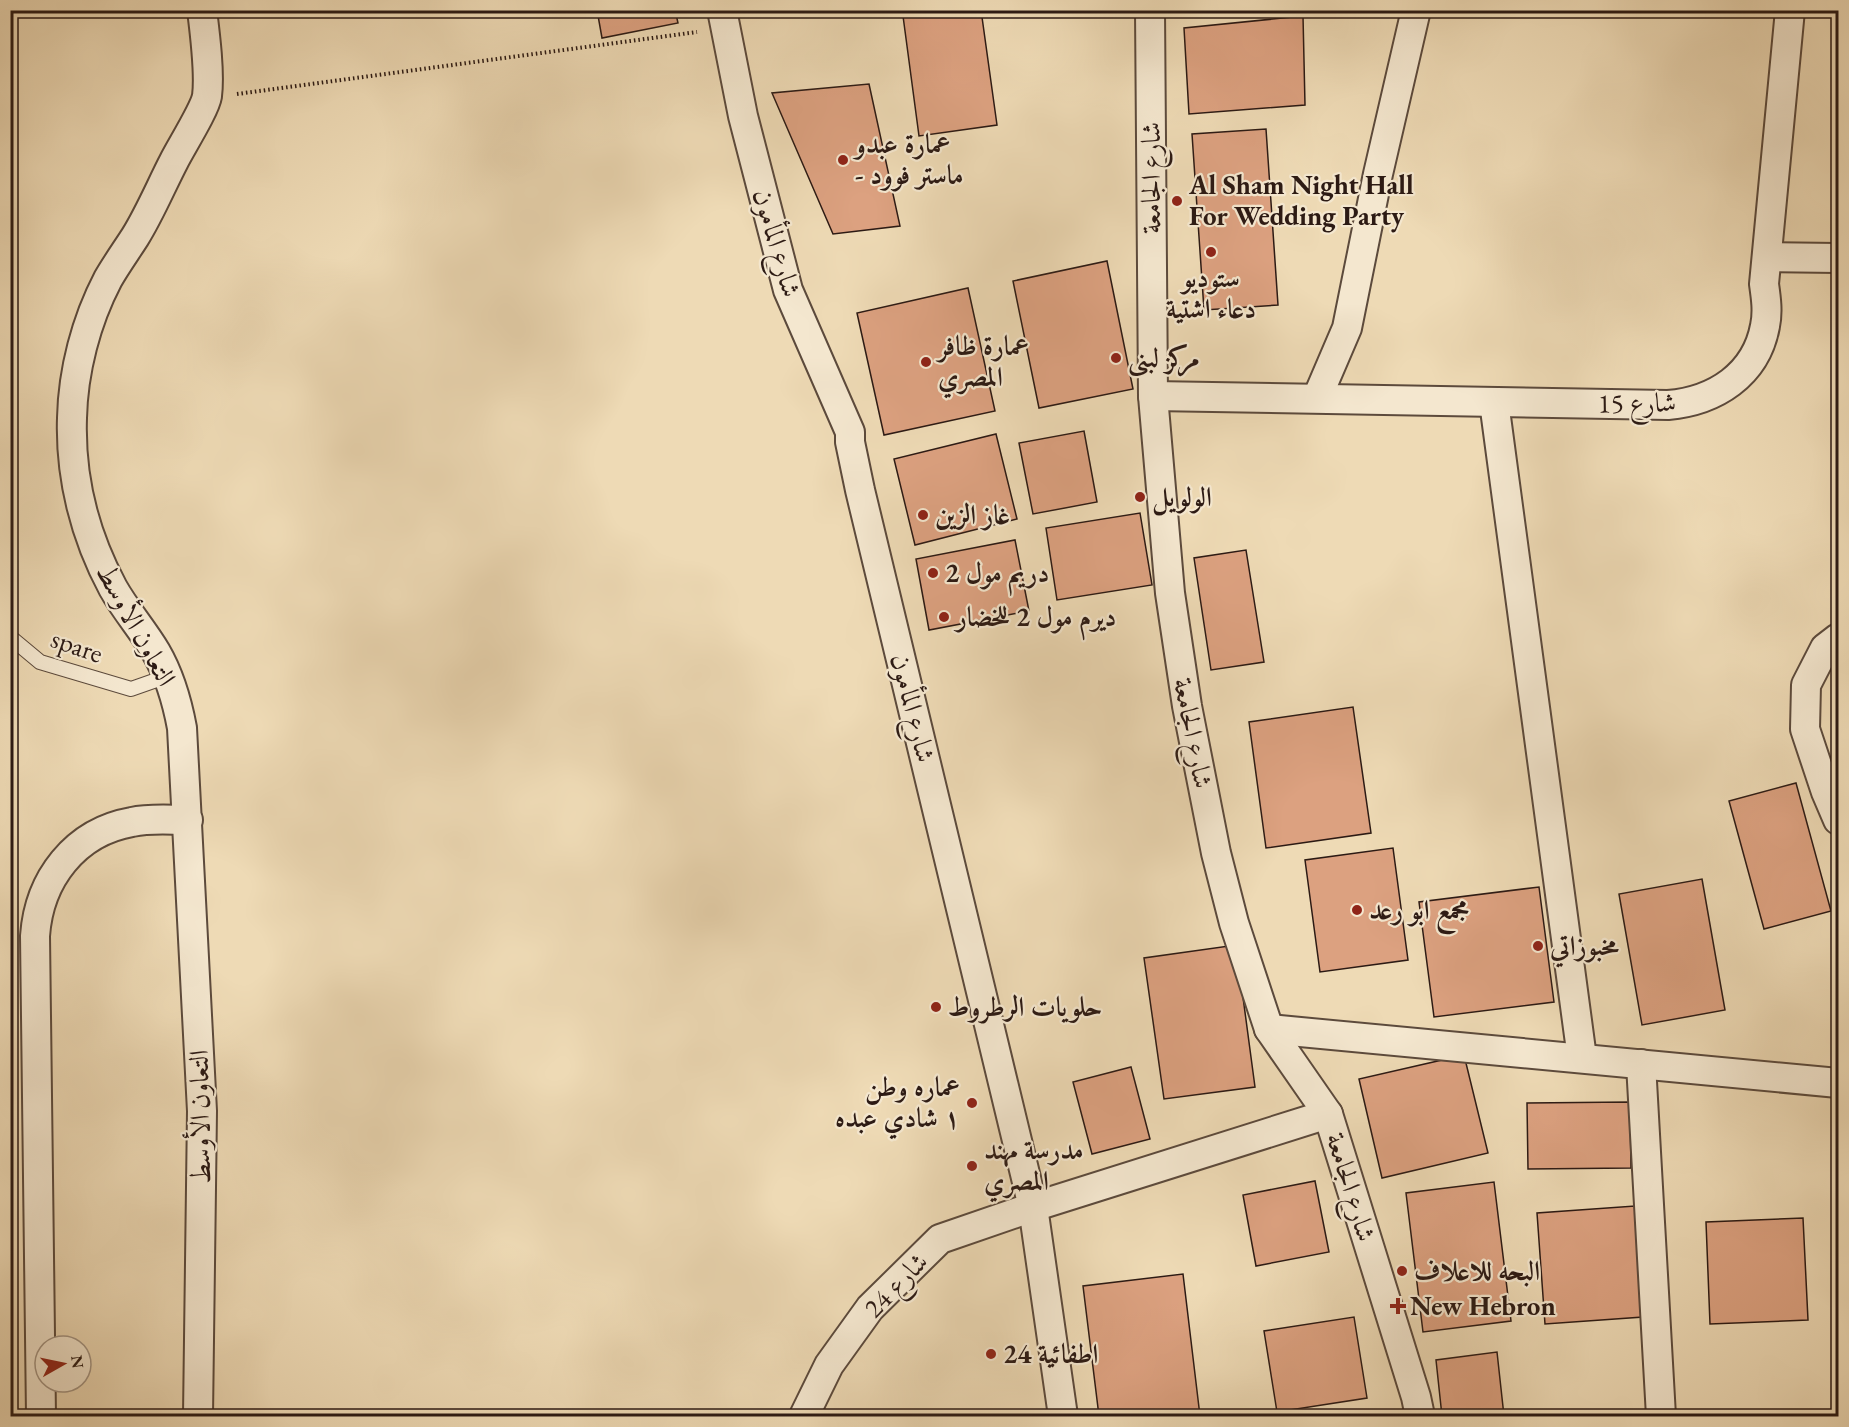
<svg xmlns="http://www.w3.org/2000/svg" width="1849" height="1427" viewBox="0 0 1849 1427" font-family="'EB Garamond',Amiri,serif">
<rect width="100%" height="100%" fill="#eedab5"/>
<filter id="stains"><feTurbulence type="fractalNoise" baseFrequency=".00333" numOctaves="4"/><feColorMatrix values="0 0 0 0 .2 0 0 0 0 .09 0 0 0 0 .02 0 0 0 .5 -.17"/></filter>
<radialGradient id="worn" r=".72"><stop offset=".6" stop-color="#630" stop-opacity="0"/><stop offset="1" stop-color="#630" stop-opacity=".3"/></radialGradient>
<g fill="#dca180" stroke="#2c1a14" stroke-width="1.5">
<path d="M597,10h78l3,13 -76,15z"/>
<path d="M942,10h39l16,115 -78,11 -16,-120z"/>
<path d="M1303,16l2,89 -116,9 -5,-86z"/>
<path d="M869,84l31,142 -67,8 -61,-141z"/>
<path d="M1266,129l12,176 -74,5 -12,-176z"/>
<path d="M1107,261l26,128 -94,19 -26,-127z"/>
<path d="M968,288l27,123 -111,24 -27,-122z"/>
<path d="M1084,431l13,71 -64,12 -14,-71z"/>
<path d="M996,434l21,85 -102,26 -21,-86z"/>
<path d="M1140,513l12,72 -95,15 -11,-72z"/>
<path d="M1015,540l14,71 -100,19 -13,-71z"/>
<path d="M1246,550l18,112 -53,8 -17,-112z"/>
<path d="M1353,707l18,126 -105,15 -17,-126z"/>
<path d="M1796,783l35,128 -67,18 -35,-128z"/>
<path d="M1393,848l15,112 -88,12 -15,-112z"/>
<path d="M1702,879l23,131 -83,15 -23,-131z"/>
<path d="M1539,887l15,115 -120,15 -15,-115z"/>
<path d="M1236,945l19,142 -91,12 -20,-141z"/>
<path d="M1464,1055l24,98 -106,25 -23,-99z"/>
<path d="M1131,1067l19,72 -58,15 -19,-72z"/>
<path d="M1630,1102l1,66 -103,1 -1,-66z"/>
<path d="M1315,1181l14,71 -73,14 -13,-71z"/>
<path d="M1494,1182l17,139 -88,11 -17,-139z"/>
<path d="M1635,1206l8,111 -98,7 -8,-111z"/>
<path d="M1803,1218l5,102 -98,4 -4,-102z"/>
<path d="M1183,1274l17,142h-101l-16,-130z"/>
<path d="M1354,1317l13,81 -90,14 -13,-81z"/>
<path d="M1497,1352l7,64h-62l-6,-56z"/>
</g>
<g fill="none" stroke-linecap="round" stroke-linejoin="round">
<g stroke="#5c4a3c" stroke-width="16">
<path id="service" d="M10,637l30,25 91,27 37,-13"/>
</g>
<g stroke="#5c4a3c" stroke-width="32">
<g id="minor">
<path d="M722,10l21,106 45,174 62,142v10l10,48 173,717 30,209"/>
<path d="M1150,10l3,386 17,197 17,113 29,147 18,70 35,106 59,85 88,283 4,19"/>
<path d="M1767,257l71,1"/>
<path d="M1153,396l515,9c47,-4 88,-30 97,-79 3,-14 1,-28 -1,-42l26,-274"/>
<path d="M1317,398l30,-70 31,-154 38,-164"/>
<path d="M1494,402l88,656"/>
<path d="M1838,638l-13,10 -19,37 -1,44 21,63 12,28"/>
<path d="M1269,1029l569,54"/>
<path d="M1641,1064l20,352"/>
<path d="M41,1416l-6,-480c4,-57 40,-104 97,-114 18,-4 37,-2 56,-2"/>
<path d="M198,1416l4,-305 -20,-383c-5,-27 -12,-52 -26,-76 -13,-22 -30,-41 -43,-64 -28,-52 -43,-111 -41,-170 1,-47 14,-97 36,-139 8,-14 18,-28 27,-42 15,-24 26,-51 39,-76 7,-14 31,-52 33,-65 3,-23 -2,-62 -5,-86"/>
<path d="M804,1416l25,-51 41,-57 70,-69 93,-32 295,-93"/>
</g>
</g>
<path stroke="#2c1a14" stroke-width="4" stroke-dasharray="1.5 3" stroke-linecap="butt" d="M237,94l460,-62"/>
<use href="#service" stroke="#f4e7cf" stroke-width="14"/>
<use href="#minor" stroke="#f4e7cf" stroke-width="28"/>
</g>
<g fill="#8f2418" stroke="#f4e7cf" stroke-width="2">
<circle cx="843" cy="160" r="6"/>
<circle cx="1177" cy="201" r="6"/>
<circle cx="1211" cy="252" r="6"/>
<circle cx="1116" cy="358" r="6"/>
<circle cx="926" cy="362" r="6"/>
<circle cx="1140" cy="497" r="6"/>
<circle cx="923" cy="515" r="6"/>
<circle cx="933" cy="573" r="6"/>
<circle cx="944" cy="617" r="6"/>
<circle cx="1357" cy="910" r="6"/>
<circle cx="1538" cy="946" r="6"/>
<circle cx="936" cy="1007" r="6"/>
<circle cx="972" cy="1103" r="6"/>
<circle cx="972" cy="1166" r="6"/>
<circle cx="1402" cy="1271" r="6"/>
<path d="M1395 1297h6v6h6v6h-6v6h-6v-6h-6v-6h6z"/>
<circle cx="991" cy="1354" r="6"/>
</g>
<g text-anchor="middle" stroke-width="4.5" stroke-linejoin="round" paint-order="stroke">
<g font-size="27" font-weight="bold" fill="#2c1a14" stroke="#f4e7cf" text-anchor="start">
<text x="855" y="153">عمارة عبدو<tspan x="855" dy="31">- ماستر فوود</tspan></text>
<text x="1189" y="194">Al Sham Night Hall<tspan x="1189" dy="31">For Wedding Party</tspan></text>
<text x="1211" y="287" text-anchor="middle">ستوديو<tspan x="1211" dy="31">دعاء اشتية</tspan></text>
<text x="938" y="355">عمارة ظافر<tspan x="938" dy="31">المصري</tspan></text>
<text x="1128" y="367">مركز لبنى</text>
<text x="1152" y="506">الولويل</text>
<text x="935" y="524">غاز الزين</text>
<text x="945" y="582">دريم مول 2</text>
<text x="956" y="626">ديرم مول 2 للخضار</text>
<text x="1369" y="919">مجمع ابو رعد</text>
<text x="1550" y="955">مخبوزاتي</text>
<text x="948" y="1016">حلويات الرطروط</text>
<text x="960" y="1096" text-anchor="end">عماره وطن<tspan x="960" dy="31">١ شادي عبده</tspan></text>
<text x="984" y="1159">مدرسة مهند<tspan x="984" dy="31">المصري</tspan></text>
<text x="1414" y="1280">البحه للاعلاف</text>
<text x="1410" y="1315">New Hebron</text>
<text x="1003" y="1363">اطفائية 24</text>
</g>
<g font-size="27" fill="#2c1a14" stroke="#f4e7cf">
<text transform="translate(1151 178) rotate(-90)" y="9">شارع الجامعة</text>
<text transform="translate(777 243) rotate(74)" y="9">شارع المأمون</text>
<text transform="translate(1637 403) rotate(-1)" y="9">شارع 15</text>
<text transform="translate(136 625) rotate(61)" y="9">التعاون الأوسط</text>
<text transform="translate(77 646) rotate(19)" y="9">spare</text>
<text transform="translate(913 708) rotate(76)" y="9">شارع المأمون</text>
<text transform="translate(1193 733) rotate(79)" y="9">شارع الجامعة</text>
<text transform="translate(200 1117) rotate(-91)" y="9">التعاون الأوسط</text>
<text transform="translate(1351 1187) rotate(73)" y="9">شارع الجامعة</text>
<text transform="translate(896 1285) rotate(-46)" y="9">شارع 24</text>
</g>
</g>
<rect width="1849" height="1427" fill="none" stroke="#eedab5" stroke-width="36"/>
<rect x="12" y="12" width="1825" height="1403" fill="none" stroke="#2c1a14" stroke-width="3"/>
<rect x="18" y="18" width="1813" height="1391" fill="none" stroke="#2c1a14" stroke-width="1.5"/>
<g transform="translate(63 1364) rotate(81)"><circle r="28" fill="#f4e7cf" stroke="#a49584" stroke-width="1.5"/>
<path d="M0-4.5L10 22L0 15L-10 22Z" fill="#8f2418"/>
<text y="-9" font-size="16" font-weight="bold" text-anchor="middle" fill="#2c1a14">N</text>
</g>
<rect width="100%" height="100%" filter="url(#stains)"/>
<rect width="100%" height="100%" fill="url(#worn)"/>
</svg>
